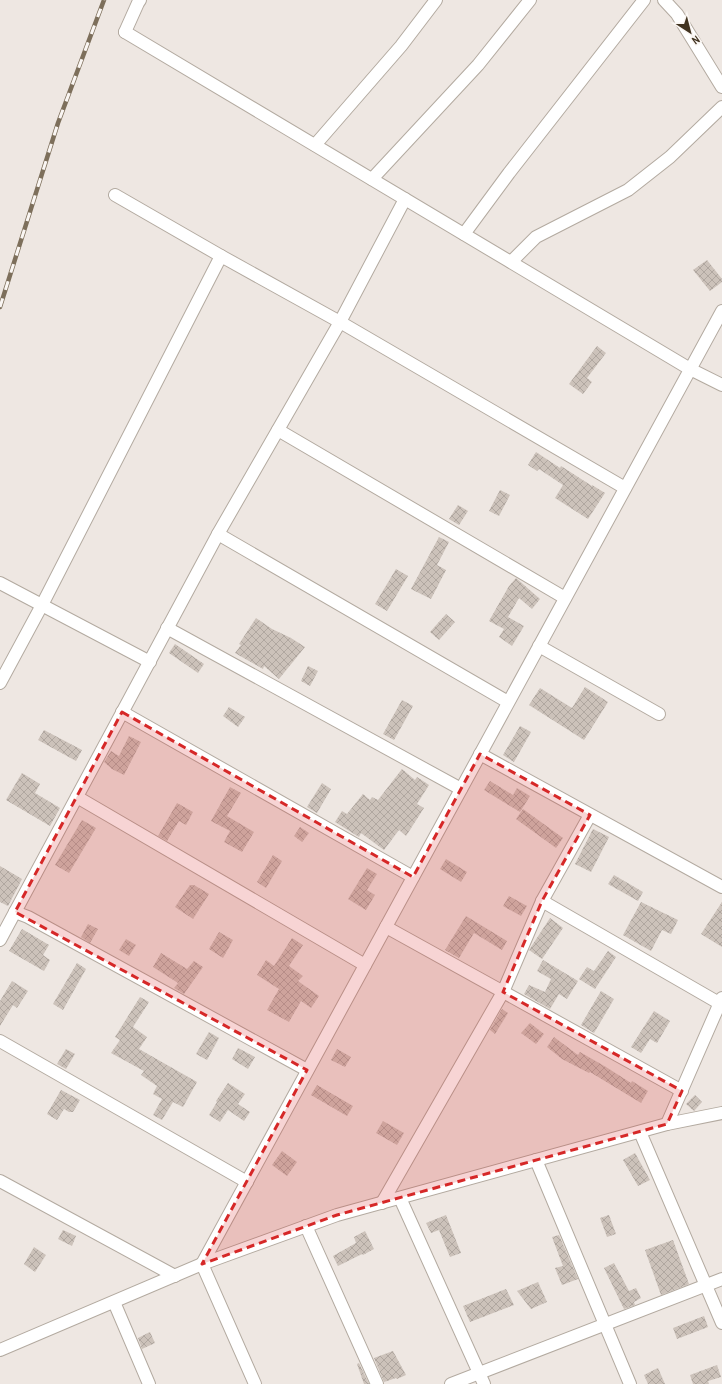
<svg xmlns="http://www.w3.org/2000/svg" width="722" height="1384" viewBox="0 0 722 1384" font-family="'Archivo Narrow',sans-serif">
<defs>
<pattern id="building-cross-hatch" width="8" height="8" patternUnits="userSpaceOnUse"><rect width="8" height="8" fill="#ccc2ba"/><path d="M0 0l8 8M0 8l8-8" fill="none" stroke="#b0a7a0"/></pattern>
</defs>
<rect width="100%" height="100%" fill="#eee7e2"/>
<g fill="url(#building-cross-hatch)">
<path d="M707,260l15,19v3l-12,9 -17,-21z"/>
<path d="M597,346l9,7 -19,25 5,4 -9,12 -14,-10z"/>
<path d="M536,452l24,16 1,-2 31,20v-1l13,8 -17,26 -33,-21 8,-13 -24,-16 -2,2 -9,-6z"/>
<path d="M500,490l10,5 -11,21 -10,-5z"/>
<path d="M458,505l10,6 -9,14 -10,-6z"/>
<path d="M439,537l10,5 -12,23 9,5 -15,29 -20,-10z"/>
<path d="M396,569l12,7 -21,35 -12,-7z"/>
<path d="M516,578l24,21 -8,10 -13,-11 -11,19 16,9 -12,20 -13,-9 5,-8 -15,-8 20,-35z"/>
<path d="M446,614l9,8 -16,18 -9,-8z"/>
<path d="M256,618l16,11 19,9 14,9 -26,32 -15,-13 -1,3 -28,-16 6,-8 -2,-1z"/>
<path d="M175,644l29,20 -6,9 -29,-20z"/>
<path d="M308,666l10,5 -8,15 -9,-5z"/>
<path d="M585,687l23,15 -24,38 -55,-35 11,-17 32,20z"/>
<path d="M402,700l11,6 -19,34 -11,-6z"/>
<path d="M229,707l16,10 -7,10 -15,-11z"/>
<path d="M520,726l11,6 -17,30 -11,-7z"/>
<path d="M44,730l38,20 -6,11 -38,-21z"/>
<path d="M129,736l12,6 -17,33 -12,-6 -8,-7 7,-11 8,5z"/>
<path d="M402,769l13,11 2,-3 12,8 -12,19 7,4 -18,28 -7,-6 -15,20 -23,-17 -2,4 -24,-15 7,-11 5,3 16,-20 7,6 2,-3 6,3z"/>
<path d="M22,773l18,11 -5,9 25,15 -10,18 -44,-26z"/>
<path d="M490,781l23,14 4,-7 13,8 -10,16 -36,-22z"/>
<path d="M322,783l9,6 -14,24 -10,-6z"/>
<path d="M230,787l11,6 -14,23 27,16 -12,20 -18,-10 6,-11 -19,-10z"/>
<path d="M177,803l16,9 -7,13 -7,-4 -12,20 -9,-5z"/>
<path d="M523,809l40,29 -7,10 -40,-29z"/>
<path d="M82,820l14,8 -27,45 -14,-8z"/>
<path d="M300,827l9,6 -7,9 -8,-6z"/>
<path d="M593,829l16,8 -18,35 -16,-8z"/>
<path d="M273,855l9,6 -16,27 -9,-6z"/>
<path d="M446,859l21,13 -6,10 -21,-13z"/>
<path d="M0,866l22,13 -14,27 -8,-4z"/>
<path d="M367,868l10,6 -10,16 8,5 -9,15 -18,-11z"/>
<path d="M614,875l29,17 -5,9 -30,-17z"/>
<path d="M190,885h4l15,9 -16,25 -18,-12z"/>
<path d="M509,896l18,10 -6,10 -18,-10z"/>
<path d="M641,902l37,18 -7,14 -9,-4 -11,21 -28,-16z"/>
<path d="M722,902v45l-21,-13z"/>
<path d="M466,916l41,25 -5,9 -28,-17 -15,25 -14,-8z"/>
<path d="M550,918l13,10 -21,31 -13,-9z"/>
<path d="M88,924l10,5 -8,14 -9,-6z"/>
<path d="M22,929l27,16 -6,10 7,5 -6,11 -35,-20z"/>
<path d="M219,932l14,8 -10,18 -14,-9z"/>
<path d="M292,938l11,7 -14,21 14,10 -5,5 21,15 -8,12 -10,-7 -12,21 -22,-12 12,-21 -22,-14 9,-15 8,6z"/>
<path d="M126,939l10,6 -7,11 -10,-6z"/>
<path d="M608,951l8,6 -21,32 -16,-10 8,-12 7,4z"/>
<path d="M161,953l26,16 7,-8 9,6 -19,27 -10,-6 4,-5 -25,-16z"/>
<path d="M543,960l35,21 -11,18 -8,-5 -9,15 -26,-15 5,-9 16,7 6,-13 -14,-8z"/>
<path d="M77,963l9,6 -23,41 -10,-6z"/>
<path d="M12,981l16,10 -11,17 -4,-3 -13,21v-25z"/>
<path d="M601,991l13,8 -20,34 -13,-8z"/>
<path d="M140,997l9,5 -16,25 14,10 -8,12 58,33 -14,25 -10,-5 -11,18 -9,-5 9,-16 -9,-5 4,-8 -16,-11 3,-4 -33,-18 9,-13 -5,-3z"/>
<path d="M502,1009l6,4 -13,21 -5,-4z"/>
<path d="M654,1011l16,10 -13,22 -7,-4 -9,14 -10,-6z"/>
<path d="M530,1023l14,11 -8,10 -15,-11z"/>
<path d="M209,1032l10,6 -12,22 -11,-6z"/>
<path d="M554,1037l24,18 2,-3 26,15 25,16 1,-2 16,10 -7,12 -51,-31 -1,1 -27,-14 -15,-12z"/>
<path d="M238,1048l17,9 -7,12 -16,-10z"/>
<path d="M66,1049l9,5 -9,15 -9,-5z"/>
<path d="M337,1049l14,8 -6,10 -14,-7z"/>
<path d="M228,1083l17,11 -7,10 12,8 -6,9 -16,-11 -8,12 -11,-7 8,-13 -1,-1z"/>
<path d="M317,1085l36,21 -6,10 -36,-21z"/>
<path d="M61,1090l19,10 -7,12h-4l-5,-3 -7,11 -10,-6z"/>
<path d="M695,1095l7,7 -8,9 -8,-7z"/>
<path d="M383,1121l21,12 -7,12 -21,-12z"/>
<path d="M282,1151l15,11 -10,14 -15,-11z"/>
<path d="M635,1153l15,27 -12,6 -15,-26z"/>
<path d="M446,1215l15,38 -11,4 -11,-27 -8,3 -5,-10z"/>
<path d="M609,1215l7,19 -9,3 -7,-19z"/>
<path d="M63,1230l13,6 -4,10 -14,-7z"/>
<path d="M365,1231l9,18 -11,6 -1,-1 -24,12 -5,-10 23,-13 -2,-6z"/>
<path d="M559,1235l19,44 -16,6 -7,-17 8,-2 -11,-29z"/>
<path d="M673,1240l16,44 -28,11 -16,-45z"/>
<path d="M34,1247l12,8 -11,17 -11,-8z"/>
<path d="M614,1263l15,28 7,-3 5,10 -7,4 1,3 -11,4 -20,-41z"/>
<path d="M538,1282l9,20 -16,7 -14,-18z"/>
<path d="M506,1289l8,16 -44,17 -7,-16z"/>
<path d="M704,1316l4,11 -31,12 -4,-11z"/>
<path d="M150,1332l5,11 -13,6 -4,-11z"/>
<path d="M393,1351l13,24 -9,4 -1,-1 -12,4 -10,-24z"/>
<path d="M359,1363l10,21h-5l-7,-20z"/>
<path d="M717,1365l4,12 -13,4 1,3h-16l-3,-9z"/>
<path d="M658,1368l7,16h-17l-4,-9z"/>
</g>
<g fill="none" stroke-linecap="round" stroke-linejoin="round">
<g stroke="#b3aaa0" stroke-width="14">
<g id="minor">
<path d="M664,0l13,14 45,73"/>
<path d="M125,32l13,-29 2,-3"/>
<path d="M315,145l86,-99 35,-46"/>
<path d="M372,179l106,-114 52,-65"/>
<path d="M115,195l106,61"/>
<path d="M464,234l45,-61 135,-173"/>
<path d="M511,262l25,-25 92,-47 42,-33 52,-50"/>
<path d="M278,430l287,168"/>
<path d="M218,534l290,168"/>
<path d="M0,583l150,79"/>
<path d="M167,628l294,161"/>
<path d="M539,646l120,68"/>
<path d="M0,683l42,-78 179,-349 119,66 285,166"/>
<path d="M122,712l291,165"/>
<path d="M480,754l242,133"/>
<path d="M77,797l288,168"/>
<path d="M542,901l177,102"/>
<path d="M15,912l13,5 279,153"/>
<path d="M386,927l296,164"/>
<path d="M0,940l218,-406 122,-212 65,-123"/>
<path d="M0,1041l247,141"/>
<path d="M667,1124l55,-126"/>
<path d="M640,1132l82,191"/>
<path d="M536,1160l94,224"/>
<path d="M0,1181l175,95"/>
<path d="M400,1198l84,186"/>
<path d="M382,1203l121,-211 39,-91 48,-86"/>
<path d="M306,1226l71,158"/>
<path d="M202,1264l53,120"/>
<path d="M114,1302l35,82"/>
<path d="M0,1350l202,-86 135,-49 330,-91 55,-11"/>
<path d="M451,1384l271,-105"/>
</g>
</g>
<g stroke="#b3aaa0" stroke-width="14">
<g id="tertiary">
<path d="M125,32l565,337 32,16"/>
<path d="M202,1264l520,-953"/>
</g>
</g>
<use href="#minor" stroke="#fff" stroke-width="12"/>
<use href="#tertiary" stroke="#fff" stroke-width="12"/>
<g stroke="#7d6f5b" stroke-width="4.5">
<path id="rail" d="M0,307l58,-184 46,-123"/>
</g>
<use href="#rail" stroke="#faf6f3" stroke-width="3" stroke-dasharray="9" stroke-linecap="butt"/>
</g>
<path fill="#d62828" fill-opacity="0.2" stroke="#d62828" stroke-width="3" stroke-dasharray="8 5" stroke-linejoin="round" d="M122,712l291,165 67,-123 110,61 -48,86 -39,91 179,99 -15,33 -330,91 -135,49 105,-194 -292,-158z"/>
<g transform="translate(690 32) rotate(144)" stroke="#faf6f3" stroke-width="3" paint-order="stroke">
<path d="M0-3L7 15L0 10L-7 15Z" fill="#413320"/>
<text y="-6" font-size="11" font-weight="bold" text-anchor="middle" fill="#413320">N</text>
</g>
</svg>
